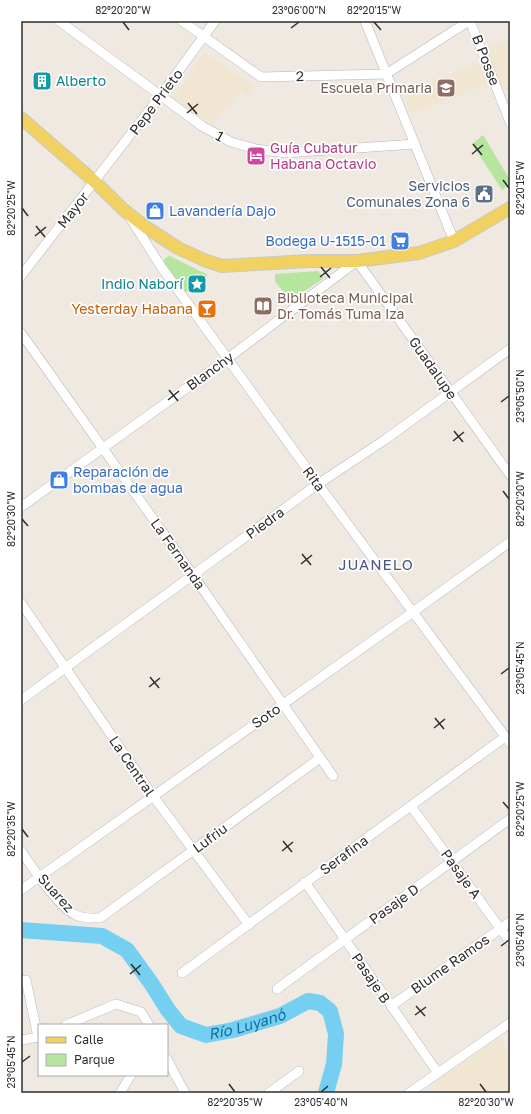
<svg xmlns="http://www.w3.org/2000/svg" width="531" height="1114" viewBox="0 0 531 1114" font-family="'Golos Text',sans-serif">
<rect width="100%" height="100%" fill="#efe9e1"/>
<g fill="#f0e6d1">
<path d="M510,39v49l-9,3 -17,-43z"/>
<path d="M204,52l50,34 -7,10 -7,-5 -12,18 -3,-1 -12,18 -40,-27z"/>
<path d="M480,63l9,21 -78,30 -8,-21z"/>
<path d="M499,1038l11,15v40h-70l-6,-10z"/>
</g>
<g fill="#b6e59e">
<path d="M483,135l27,45v5l-8,5 -30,-46z"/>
<path d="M170,256l38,19 -24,19 -21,-29c1,-5 2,-8 7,-9z"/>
<path d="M318,271l6,7 -34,23 -15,-20v-7z"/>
</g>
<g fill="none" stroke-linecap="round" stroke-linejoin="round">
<path stroke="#75cff0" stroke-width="16" id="s1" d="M21,930l81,6 25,14 24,33 17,27 13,16 25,9 27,-5 47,-14 28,-15 12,2 10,8 6,23 -2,30 -8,29"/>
<g stroke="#b4b7c1" stroke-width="10">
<g id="minor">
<path d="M59,21l143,105 29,16 25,7 29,4 130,-9"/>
<path d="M182,21l79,56 125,-3 83,-53"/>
<path d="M365,21l89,220"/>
<path d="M470,21l40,101"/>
<path d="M129,216l31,49 158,219 192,259"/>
<path d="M21,276l140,-181 54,-74"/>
<path d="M21,333l172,242 140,201"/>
<path d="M21,507l206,-148 130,-98 153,214"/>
<path d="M21,603l132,193 96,129"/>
<path d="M21,700l297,-216 68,-45 124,-90"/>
<path d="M411,806l99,136"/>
<path d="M21,851c11,16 38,57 55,64 7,4 16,3 24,3l220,-160"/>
<path d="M305,882l133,191"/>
<path d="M21,890l392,-278 97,-70"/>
<path d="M182,973l323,-236"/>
<path d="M21,981l5,-1 12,57"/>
<path d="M277,989l233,-170"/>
<path d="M391,1006l119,-84"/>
<path d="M66,1025l50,-21 25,8 8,13"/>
<path d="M21,1040l18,-3"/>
<path d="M167,1059l18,34"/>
<path d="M120,1093l11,-18"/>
<path d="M269,1093l30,-22"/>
<path d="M409,1093l101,-70"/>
</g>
</g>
<g stroke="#c9c9c9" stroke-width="14">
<path id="major" d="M21,118l74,64 30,29 22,17 31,20 26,12 18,6 86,-5h49l62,-8 35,-12 56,-33"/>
</g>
<use href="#minor" stroke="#fff" stroke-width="9"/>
<use href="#major" stroke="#f2d163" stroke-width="12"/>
</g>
<path fill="none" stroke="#2e2e2e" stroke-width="1.5" d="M123,22l6,8M374,22l7,8M291,28l8,-6M188,103l9,11M187,113l11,-9M473,144l9,11M472,154l11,-9M503,180l6,8M22,208l6,8M36,226l9,11M35,236l11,-9M321,267l9,11M320,277l11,-9M169,390l9,11M168,400l11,-9M501,402l8,-6M454,431l9,11M453,441l11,-9M503,491l6,8M22,519l6,7M302,554l9,11M301,564l11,-9M501,674l8,-6M150,677l9,11M149,687l11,-9M435,718l9,11M434,728l11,-9M503,802l6,7M22,829l6,8M283,841l9,11M282,851l11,-9M501,946l8,-6M131,964l9,11M130,974l11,-9M416,1006l9,10M415,1015l11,-8M22,1062l8,-6M229,1084l6,8M480,1084l6,8M321,1092l7,-6"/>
<defs>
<g id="building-square" transform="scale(1)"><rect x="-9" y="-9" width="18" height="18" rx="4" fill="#0f9aa8" stroke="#fff"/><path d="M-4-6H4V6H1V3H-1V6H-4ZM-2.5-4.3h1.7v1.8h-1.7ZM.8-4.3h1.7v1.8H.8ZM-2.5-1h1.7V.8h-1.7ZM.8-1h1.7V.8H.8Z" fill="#fff"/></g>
<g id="school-square" transform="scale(1)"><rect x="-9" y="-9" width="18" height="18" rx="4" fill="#8d6e63" stroke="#fff"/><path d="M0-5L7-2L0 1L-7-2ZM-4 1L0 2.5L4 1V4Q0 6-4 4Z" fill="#fff"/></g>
<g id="hotel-square" transform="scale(1)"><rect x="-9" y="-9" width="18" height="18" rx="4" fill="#d1479c" stroke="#fff"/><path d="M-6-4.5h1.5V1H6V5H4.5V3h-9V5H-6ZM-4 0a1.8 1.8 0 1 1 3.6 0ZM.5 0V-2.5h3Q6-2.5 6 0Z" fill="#fff"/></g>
<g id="civic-square" transform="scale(1)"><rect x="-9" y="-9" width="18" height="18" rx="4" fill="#5c6f8a" stroke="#fff"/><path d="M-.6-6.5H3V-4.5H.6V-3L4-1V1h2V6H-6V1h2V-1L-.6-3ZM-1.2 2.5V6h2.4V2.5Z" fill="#fff"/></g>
<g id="shop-square" transform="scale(1)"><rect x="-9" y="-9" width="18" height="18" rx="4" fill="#3f7fe0" stroke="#fff"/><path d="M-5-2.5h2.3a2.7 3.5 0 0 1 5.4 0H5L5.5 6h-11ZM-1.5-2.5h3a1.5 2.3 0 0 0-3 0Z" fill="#fff"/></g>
<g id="supermarket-square" transform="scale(1)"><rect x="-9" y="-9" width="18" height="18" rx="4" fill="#3f7fe0" stroke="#fff"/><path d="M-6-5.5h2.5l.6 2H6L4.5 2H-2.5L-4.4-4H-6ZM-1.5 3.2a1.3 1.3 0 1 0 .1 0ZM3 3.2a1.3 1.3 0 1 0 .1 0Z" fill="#fff"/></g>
<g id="sight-square" transform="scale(1)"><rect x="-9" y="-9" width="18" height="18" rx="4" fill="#0f9aa8" stroke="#fff"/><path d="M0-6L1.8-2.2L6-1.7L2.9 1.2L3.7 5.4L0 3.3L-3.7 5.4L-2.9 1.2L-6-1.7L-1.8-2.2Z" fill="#fff"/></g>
<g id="library-square" transform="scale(1)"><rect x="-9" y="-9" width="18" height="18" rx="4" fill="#8d6e63" stroke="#fff"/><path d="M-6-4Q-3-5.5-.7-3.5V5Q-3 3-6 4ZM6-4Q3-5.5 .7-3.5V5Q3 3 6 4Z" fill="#fff"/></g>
<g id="bar-square" transform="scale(1)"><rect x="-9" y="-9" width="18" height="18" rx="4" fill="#e8710a" stroke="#fff"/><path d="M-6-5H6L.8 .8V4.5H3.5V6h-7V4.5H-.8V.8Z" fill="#fff"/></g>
</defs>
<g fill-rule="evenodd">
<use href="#building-square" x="42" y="81"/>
<use href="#school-square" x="446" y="88"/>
<use href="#hotel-square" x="256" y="156"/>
<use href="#civic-square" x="484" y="194"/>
<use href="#shop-square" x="155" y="211"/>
<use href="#supermarket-square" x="400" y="241"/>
<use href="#sight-square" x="197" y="284"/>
<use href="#library-square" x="263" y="306"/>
<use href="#bar-square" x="207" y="309"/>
<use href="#shop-square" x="59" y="480"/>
</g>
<g text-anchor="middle" stroke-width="3.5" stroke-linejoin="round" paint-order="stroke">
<g font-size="14" fill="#2e2e2e" stroke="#fff">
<text transform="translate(486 60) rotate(69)" y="5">B Posse</text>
<text transform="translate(300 76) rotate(-2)" y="5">2</text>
<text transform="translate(156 102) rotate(-53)" y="5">Pepe Prieto</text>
<text transform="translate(220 136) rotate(30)" y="5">1</text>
<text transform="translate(73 210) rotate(-52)" y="5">Mayor</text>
<text transform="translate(433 368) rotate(55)" y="5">Guadalupe</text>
<text transform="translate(210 371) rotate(-36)" y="5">Blanchy</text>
<text transform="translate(314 479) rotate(54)" y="5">Rita</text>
<text transform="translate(265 523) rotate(-36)" y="5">Piedra</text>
<text transform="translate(178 554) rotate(55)" y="5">La Fernanda</text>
<text transform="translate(266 716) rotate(-35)" y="5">Soto</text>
<text transform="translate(132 766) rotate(56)" y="5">La Central</text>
<text transform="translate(210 838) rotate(-36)" y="5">Lufriu</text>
<text transform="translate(344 855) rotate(-36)" y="5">Serafina</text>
<text transform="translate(461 874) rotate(54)" y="5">Pasaje A</text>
<text transform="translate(56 893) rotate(48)" y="5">Suarez</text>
<text transform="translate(394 904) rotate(-36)" y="5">Pasaje D</text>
<text transform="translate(450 964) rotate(-35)" y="5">Blume Ramos</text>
<text transform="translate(371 978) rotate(56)" y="5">Pasaje B</text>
</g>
<g font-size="14" fill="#0d838f" stroke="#fff" text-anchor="start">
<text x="56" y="86">Alberto</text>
<text x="183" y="289" text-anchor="end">Indio Naborí</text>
</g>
<g font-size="14" fill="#785e54" stroke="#fff" text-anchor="end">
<text x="432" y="93">Escuela Primaria</text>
<text x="277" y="303" text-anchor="start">Biblioteca Municipal<tspan x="277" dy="16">Dr. Tomás Tuma Iza</tspan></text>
</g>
<g font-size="14" fill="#b23c85" stroke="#fff" text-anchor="start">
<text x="270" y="153">Guía Cubatur<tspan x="270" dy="16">Habana Octavio</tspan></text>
</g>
<g font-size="14" fill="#4e5e75" stroke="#fff" text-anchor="end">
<text x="470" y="191">Servicios<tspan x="470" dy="16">Comunales Zona 6</tspan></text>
</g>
<g font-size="14" fill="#366cbe" stroke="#fff" text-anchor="start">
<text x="169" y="216">Lavandería Dajo</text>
<text x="386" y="246" text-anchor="end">Bodega U-1515-01</text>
<text x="73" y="477">Reparación de<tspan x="73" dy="16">bombas de agua</tspan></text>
</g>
<g font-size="14" fill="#c56008" stroke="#fff" text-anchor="end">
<text x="193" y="314">Yesterday Habana</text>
</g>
<g font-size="15" letter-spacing="1" fill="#4d5680" stroke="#fff">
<text x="376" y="570">JUANELO</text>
</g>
<g font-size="15" font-style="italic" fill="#0d6fa3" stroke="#fff">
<text dy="5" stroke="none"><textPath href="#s1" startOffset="272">Río Luyanó</textPath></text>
</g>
</g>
<rect width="531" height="1114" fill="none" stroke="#ffffff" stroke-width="44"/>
<rect x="38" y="1024" width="130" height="52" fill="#ffffff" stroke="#ababab"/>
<rect x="46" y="1037" width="20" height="6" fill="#f2d163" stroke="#ababab"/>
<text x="74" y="1044" font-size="12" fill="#2e2e2e">Calle</text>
<rect x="46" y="1054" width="20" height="12" fill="#b6e59e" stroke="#ababab"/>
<text x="74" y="1064" font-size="12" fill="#2e2e2e">Parque</text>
<rect x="22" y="22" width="487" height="1070" fill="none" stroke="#2e2e2e" stroke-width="1.5"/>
<g font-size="10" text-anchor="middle" fill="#2e2e2e">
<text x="123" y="14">82°20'20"W</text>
<text x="299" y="14">23°06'00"N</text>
<text x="374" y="14">82°20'15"W</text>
<text transform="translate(520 188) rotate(-90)" y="4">82°20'15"W</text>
<text transform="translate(11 208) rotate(-90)" y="4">82°20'25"W</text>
<text transform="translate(520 396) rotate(-90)" y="4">23°05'50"N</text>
<text transform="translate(520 499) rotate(-90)" y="4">82°20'20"W</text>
<text transform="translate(11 519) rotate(-90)" y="4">82°20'30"W</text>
<text transform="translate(520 668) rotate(-90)" y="4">23°05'45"N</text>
<text transform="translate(520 809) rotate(-90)" y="4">82°20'25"W</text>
<text transform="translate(11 829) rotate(-90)" y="4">82°20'35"W</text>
<text transform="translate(520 940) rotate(-90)" y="4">23°05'40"N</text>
<text transform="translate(11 1062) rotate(-90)" y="4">23°05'45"N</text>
<text x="235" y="1106">82°20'35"W</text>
<text x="321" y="1106">23°05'40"N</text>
<text x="486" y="1106">82°20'30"W</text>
</g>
</svg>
